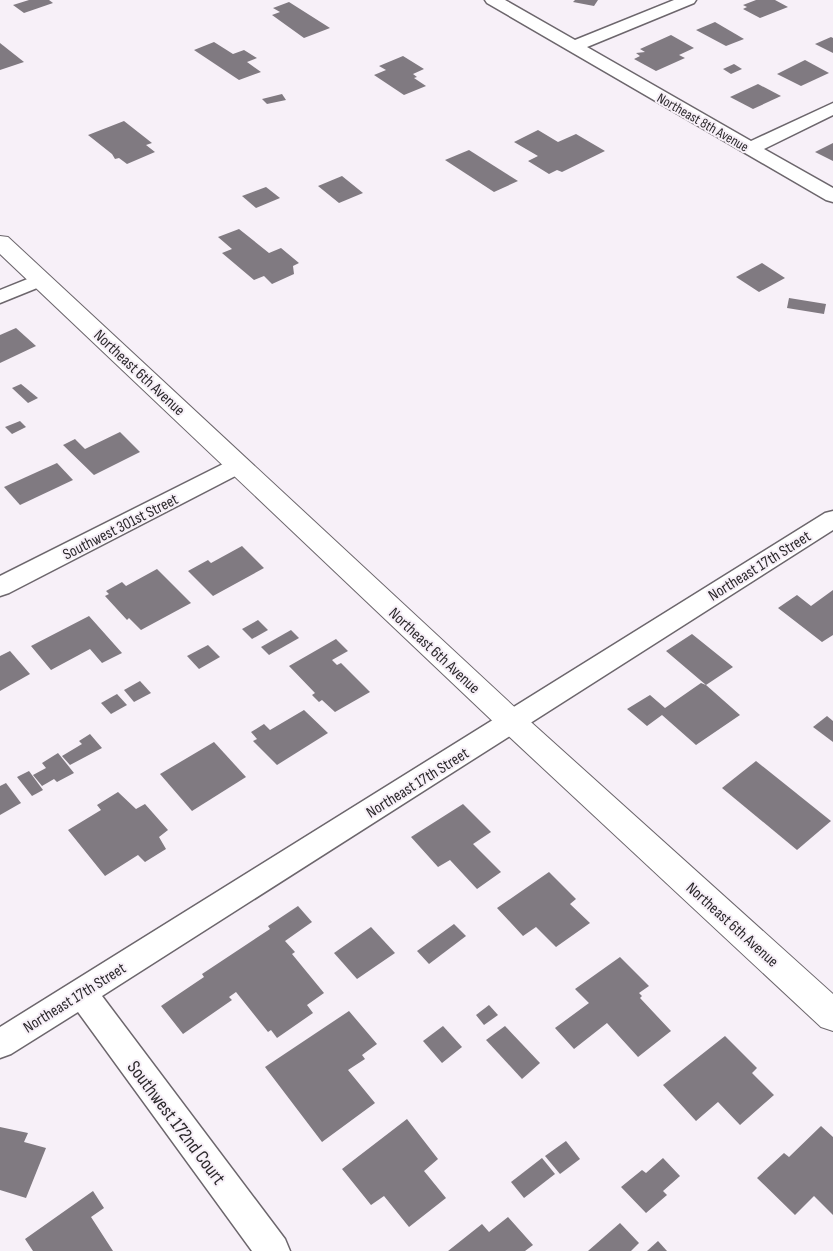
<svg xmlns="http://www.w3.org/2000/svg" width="833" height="1251" viewBox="0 0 833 1251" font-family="'Sofia Sans Condensed',sans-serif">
<rect width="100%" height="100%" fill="#f7f0f8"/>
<g fill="#807a81">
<path d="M29,0h20l4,3 -29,10 -11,-8z"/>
<path d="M575,0h23l-4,6 -21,-4z"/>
<path d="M756,0h19l13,7 -28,11 -17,-9 4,-2 -4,-2z"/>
<path d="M289,2l41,26 -26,10 -32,-23 8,-3 -7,-4z"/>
<path d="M715,22l29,17 -18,7 -30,-16z"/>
<path d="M671,35l23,13 -15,7 6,3 -29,13 -22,-12 6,-3 -4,-3 9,-1 -5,-3z"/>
<path d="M831,37l2,1v15l-18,-9z"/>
<path d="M214,42l19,12 11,-4 13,8 -10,4 14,10 -22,8 -45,-30z"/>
<path d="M0,43l24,19 -24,8z"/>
<path d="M403,56l21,13 -11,5 4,3 -3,1 12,8 -22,9 -30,-20 12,-5 -7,-4z"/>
<path d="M805,60l24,13 -28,13 -24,-12z"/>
<path d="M734,64l8,5 -11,5 -8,-5z"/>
<path d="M758,84l23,12 -28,13 -23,-12z"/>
<path d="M282,94l4,6 -19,4 -5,-5z"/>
<path d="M124,121l28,22 -6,2 9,7 -28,12 -8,-6 -4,1 -3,-5 -24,-19z"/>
<path d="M538,130l20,12 18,-8 29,17 -43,21 -5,-2 -8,4 -21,-13 10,-5 -24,-14z"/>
<path d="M833,143v18l-18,-9z"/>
<path d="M469,150l49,31 -24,11 -49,-32z"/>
<path d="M342,176l21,17 -24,10 -21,-17z"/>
<path d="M266,187l14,11 -24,10 -14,-12z"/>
<path d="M239,229l30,24 12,-5 18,15 -6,3 1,8 -22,10 -8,-8 -10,4 -32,-27 10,-4 -14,-12z"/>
<path d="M762,263l23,15 -26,14 -23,-15z"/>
<path d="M789,298l37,6 -2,10 -37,-6z"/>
<path d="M16,328l20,18 -36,17v-28z"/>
<path d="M21,384l17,14 -10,5 -16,-15z"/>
<path d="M20,421l6,6 -14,7 -7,-7z"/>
<path d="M120,432l20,20 -46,23 -31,-30 12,-6 10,10z"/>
<path d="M57,463l16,17 -53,25 -16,-18z"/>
<path d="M242,546l22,22 -51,28 -25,-25 20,-11 3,3z"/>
<path d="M157,569l34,34 -50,27 -12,-12 -2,2 -22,-24 4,-2 -3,-3 16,-9 4,4z"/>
<path d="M833,590v45l-11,7 -44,-34 19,-13 14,11z"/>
<path d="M89,616l33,37 -20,10 -12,-14 -39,21 -20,-24z"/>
<path d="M258,620l10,10 -16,9 -10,-10z"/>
<path d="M291,630l8,8 -30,17 -8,-8z"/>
<path d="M692,634l41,33 -27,18 34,30 -44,30 -34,-30 -15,11 -20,-17 23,-14 15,13 36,-25 5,2 -40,-34z"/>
<path d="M336,639l12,12 -16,9 5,5 4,-2 29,29 -35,20 -13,-12 -3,2 -7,-7 3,-2 -26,-27z"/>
<path d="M208,645l12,12 -21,12 -12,-13z"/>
<path d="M10,651l20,23 -30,17v-35z"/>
<path d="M140,681l11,12 -17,9 -10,-12z"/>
<path d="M117,694l10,11 -16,9 -10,-11z"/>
<path d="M304,710l24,23 -51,32 -24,-24 4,-2 -6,-7 13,-8 6,6z"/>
<path d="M827,716l6,5v21l-20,-15z"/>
<path d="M90,734l12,14 -32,17 -8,-9 20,-12 -3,-3z"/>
<path d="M214,742l32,35 -54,34 -32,-37z"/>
<path d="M58,753l16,20 -17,9 -3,-3 -12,7 -9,-11 13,-7 -4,-5z"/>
<path d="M756,761l75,60 -34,29 -75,-62z"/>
<path d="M29,771l14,19 -11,6 -15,-19z"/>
<path d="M6,783l15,20 -21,12v-29z"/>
<path d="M118,792l18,17 9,-5 23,26 -9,7 7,12 -21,13 -7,-7 -33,21 -37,-46 33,-20 -4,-5z"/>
<path d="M463,804l28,28 -18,12 28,28 -24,17 -27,-29 -12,7 -27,-30z"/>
<path d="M549,872l27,27 -6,5 20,19 -34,24 -20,-20 -13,9 -26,-28z"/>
<path d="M298,906l14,16 -27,19 10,11 -3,2 32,39 -17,12 6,8 -36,25 -6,-8 -3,2 -32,-40 -7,5 3,3 -49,34 -22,-28 43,-29 -2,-3 68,-45 -2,-3z"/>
<path d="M454,924l12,12 -37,28 -12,-13z"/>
<path d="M371,927l24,26 -38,26 -23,-26z"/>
<path d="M620,957l29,29 -10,7 3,3 -2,2 31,33 -33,26 -31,-34 -33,26 -19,-21 34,-25 -14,-14z"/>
<path d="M489,1005l9,10 -14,10 -8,-10z"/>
<path d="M349,1011l28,33 -15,11 3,4 -17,11 27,33 -53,39 -57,-75z"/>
<path d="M443,1026l19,21 -20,16 -19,-22z"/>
<path d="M505,1026l35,37 -18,16 -36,-39z"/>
<path d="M725,1036l32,32 -5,5 22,22 -34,30 -22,-23 -22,19 -33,-36z"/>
<path d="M407,1119l31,40 -14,12 22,27 -37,29 -25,-31 -13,9 -29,-36z"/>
<path d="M821,1126l12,11v78l-19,-19 -19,19 -38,-37 27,-25 5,4z"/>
<path d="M0,1127l28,6 -4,9 22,6 -20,50 -26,-8z"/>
<path d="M566,1141l14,18 -20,15 -15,-18z"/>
<path d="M542,1158l13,16 -31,24 -13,-16z"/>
<path d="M663,1158l17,18 -17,15 4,4 -21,18 -25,-26 21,-17 4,3z"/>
<path d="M93,1191l11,17 -13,9 22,34h-80l-8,-12z"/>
<path d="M508,1217l25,28 -8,6h-77l34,-27 7,8z"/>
<path d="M620,1223l19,20 -8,8h-43z"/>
<path d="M658,1241l9,10h-20z"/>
</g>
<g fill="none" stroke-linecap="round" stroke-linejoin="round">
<g stroke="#6c666c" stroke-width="3">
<g id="street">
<path d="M485,0h20l70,40 99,-40h22l-2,3 -107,44 164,94 82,-38v12l-69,34 69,39v14l-7,-2 -339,-197z"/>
<path d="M40,274l7,2 3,4 -3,4 -47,19v-13z"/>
<path d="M239,457l8,3 3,5 -3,5 -238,123 -9,3v-20l231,-116z"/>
<path d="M833,511v19l-731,466 183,243 5,12h-38l-174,-239 -67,42 -11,4v-31l825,-514z"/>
</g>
</g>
<g stroke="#6c666c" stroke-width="2">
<path id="secondary" d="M0,236l8,1 514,477 311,280v37l-12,-4 -319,-297 -502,-476z"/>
</g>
<use href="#street" fill="#fff" fill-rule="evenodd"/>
<use href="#secondary" fill="#fff" fill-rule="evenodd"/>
</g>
<g text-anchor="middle" stroke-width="4" stroke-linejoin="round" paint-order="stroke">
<g font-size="14" fill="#2c292c" stroke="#f7f0f8">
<text transform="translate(703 122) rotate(30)" y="5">Northeast 8th Avenue</text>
</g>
<g font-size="16" fill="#2c292c" stroke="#f7f0f8">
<text transform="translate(140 372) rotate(43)" y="6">Northeast 6th Avenue</text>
<text transform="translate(120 526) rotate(-27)" y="6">Southwest 301st Street</text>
<text transform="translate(759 565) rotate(-32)" y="6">Northeast 17th Street</text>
<text transform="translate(435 650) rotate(43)" y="6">Northeast 6th Avenue</text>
<text transform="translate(417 782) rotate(-32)" y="6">Northeast 17th Street</text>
<text transform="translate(733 924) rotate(42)" y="6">Northeast 6th Avenue</text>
<text transform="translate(74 997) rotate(-32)" y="6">Northeast 17th Street</text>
</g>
<g font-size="19" fill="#2c292c" stroke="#f7f0f8">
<text transform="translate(177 1122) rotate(53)" y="7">Southwest 172nd Court</text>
</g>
</g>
</svg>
